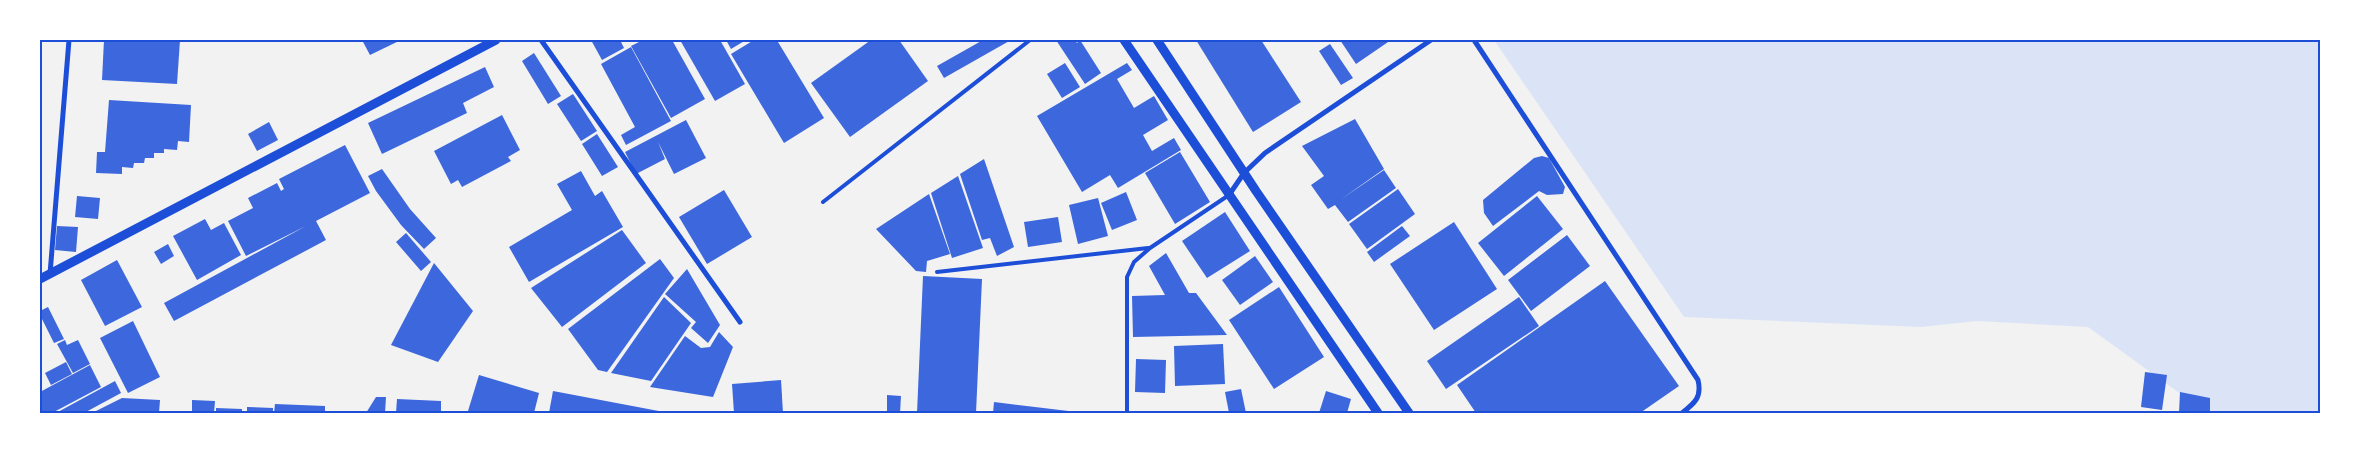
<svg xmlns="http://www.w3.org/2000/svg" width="2360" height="453" viewBox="0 0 2360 453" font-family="Figtree,sans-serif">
<rect width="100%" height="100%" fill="#f2f2f2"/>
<path fill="#dbe4f7" d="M1494,40h826v373h-113l-119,-86 -111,-6 -56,6 -237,-10z"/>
<g fill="#3d67dc">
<path d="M104,40h76l-3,44 -75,-4z"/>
<path d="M362,40h39l-31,15z"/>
<path d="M591,40h29l4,8 -22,12z"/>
<path d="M643,40h29l33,59 -34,19 -40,-72z"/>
<path d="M680,40h40l25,44 -30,17z"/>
<path d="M726,40h20l-15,9z"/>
<path d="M754,40h28l-4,2 46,76 -40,25 -53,-89z"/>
<path d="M871,40h28l29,41 -78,56 -39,-54z"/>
<path d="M983,40h28l-67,38 -7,-12z"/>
<path d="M1056,40h19l2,3 3,-3 21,33 -16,11z"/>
<path d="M1196,40h65l40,62 -48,30z"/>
<path d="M1340,40h51l-35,24z"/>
<path d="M1330,44l23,34 -12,7 -22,-34z"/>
<path d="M631,47l40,74 -45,24 -5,-10 14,-8 -34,-63z"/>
<path d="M534,53l27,43 -13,8 -26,-43z"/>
<path d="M1065,63l15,24 -18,11 -15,-24z"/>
<path d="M1127,63l5,7 -15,9 17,29 20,-12 14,24 -25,15 9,16 22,-13 7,12 -63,38 -8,-13 -28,17 -45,-76z"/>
<path d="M485,67l9,20 -31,16 4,10 -85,41 -14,-31z"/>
<path d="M573,94l24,37 -16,10 -24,-37z"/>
<path d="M109,100l82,5 -2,37 -11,-1 -1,9 -13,-1v4h-10v5h-9l-1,5h-10l-1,5 -11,-1v7l-26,-1 1,-21h8z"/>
<path d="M502,115l18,35 -12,7 3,4 -49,26 -4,-7 -7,4 -17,-33z"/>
<path d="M1355,119l29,50 -44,31 44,-30 12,18 -48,34 -13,-17 -7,4 -17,-24 13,-9 -22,-30z"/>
<path d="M686,120l20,38 -32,16 -16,-32 7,17 -29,15 -11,-22z"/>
<path d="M269,122l9,18 -21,11 -9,-17z"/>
<path d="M597,134l21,33 -16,9 -20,-32z"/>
<path d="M345,145l25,48 -54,28 10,19 -152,81 -10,-18 142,-77 -60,30 -18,-35 25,-13 -5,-10 29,-15 4,8 3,-2 -5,-10z"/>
<path d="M1180,152l30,50 -35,22 -30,-51z"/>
<path d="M1542,156l7,2 16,29 -2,7 -16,1 -8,-4 -46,35 -9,-13 -1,-13 51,-42z"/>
<path d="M984,159l30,88 -17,9 -7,-18 -8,2 -22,-66z"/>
<path d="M382,169l28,40 26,29 -12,11 -23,-24 -25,-34 -8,-15z"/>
<path d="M581,171l14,25 7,-5 21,36 -94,55 -20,-35 63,-37 -15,-26z"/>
<path d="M958,176l25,72 -31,10 -21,-65z"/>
<path d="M1398,189l17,25 -48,35 -18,-25z"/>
<path d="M724,190l28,47 -45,27 -28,-47z"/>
<path d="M1126,192l11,28 -25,10 -11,-27z"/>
<path d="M929,194l21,60 -23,7 -1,11 -10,-1 -40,-42z"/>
<path d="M77,196l23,2 -2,21 -23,-2z"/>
<path d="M1537,196l26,33 -59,47 -26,-33z"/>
<path d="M1098,198l10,38 -30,8 -9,-39z"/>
<path d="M1225,212l25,39 -43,27 -25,-37z"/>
<path d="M1058,217l4,25 -34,5 -4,-25z"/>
<path d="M205,219l6,11 13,-7 17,32 -44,25 -24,-44z"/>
<path d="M1454,222l43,67 -63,41 -44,-66z"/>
<path d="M57,226l21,1 -2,25 -21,-2z"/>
<path d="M1402,226l8,10 -36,26 -7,-10z"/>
<path d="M622,230l24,33 -84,64 -31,-39z"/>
<path d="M406,233l25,29 -10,9 -25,-29z"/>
<path d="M1567,235l23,31 -59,45 -23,-31z"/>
<path d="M168,244l6,12 -13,8 -7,-12z"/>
<path d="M1166,253l23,40h7l31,42 -94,2 -1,-41 33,-1 -16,-29z"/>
<path d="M1255,256l18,26 -33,23 -18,-25z"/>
<path d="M660,259l14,19 -67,94 -9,-2 -30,-41z"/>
<path d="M117,260l25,47 -37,19 -24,-46z"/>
<path d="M434,263l39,48 -35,51 -47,-17z"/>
<path d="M687,269l33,56 -12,18 -17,-15 5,-6 -31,-28z"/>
<path d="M923,276l59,3 -6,134h-59z"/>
<path d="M1605,281l74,105 -39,27h-164l-19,-28z"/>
<path d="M1279,287l45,70 -50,32 -45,-69z"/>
<path d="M664,297l27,26 -40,58 -40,-8z"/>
<path d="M1519,297l20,29 -93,63 -19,-28z"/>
<path d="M48,307l16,32 -10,4 -14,-28v-4z"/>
<path d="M133,321l27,56 -32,16 -28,-55z"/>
<path d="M719,332l14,15 -20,50 -63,-10 35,-51 16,12 9,-1z"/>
<path d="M65,340l2,5 11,-5 12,24 -17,9 -16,-29z"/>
<path d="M1223,344l2,40 -50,2 -1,-40z"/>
<path d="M1136,359l30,1 -1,33 -30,-1z"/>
<path d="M66,362l6,12 -21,11 -6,-12z"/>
<path d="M90,365l11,22 -49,26h-12v-21z"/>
<path d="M2145,372l22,3 -5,35 -21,-3z"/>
<path d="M479,375l60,18 -5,20 -66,-2z"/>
<path d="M781,380l2,33h-49l-2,-29z"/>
<path d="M115,381l6,12 -37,20h-28z"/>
<path d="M1241,389l5,24h-17l-4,-21z"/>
<path d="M553,391l111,21v1h-115z"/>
<path d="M1326,391l25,8 -4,14h-28z"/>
<path d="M2180,392l30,6v15h-31z"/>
<path d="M887,395l14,1 -1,17h-13z"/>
<path d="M376,397h10l-1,16h-19z"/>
<path d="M122,398l38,2 -1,13h-67z"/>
<path d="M397,399l44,2v12h-45z"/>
<path d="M192,400l23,1 -1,12h-22z"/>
<path d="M994,402l83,10v1h-84z"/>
<path d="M275,404l50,2v7h-51z"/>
<path d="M247,407l26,1v5h-26z"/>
<path d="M216,408l26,1v4h-26z"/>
</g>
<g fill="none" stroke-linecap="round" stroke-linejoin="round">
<g stroke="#1d4ed8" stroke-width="4">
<path d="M823,202l207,-162"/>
<path d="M937,272l211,-24"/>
<path d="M1127,413v-136l7,-15 16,-14 79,-53"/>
</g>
<g stroke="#1d4ed8" stroke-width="5">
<path d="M541,40l199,282"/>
<path d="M1474,40l224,340c4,17 -3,23 -16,33"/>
<path d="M1229,195l15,-22 21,-20 166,-113"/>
<path d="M50,274l19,-234"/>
</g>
<g stroke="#1d4ed8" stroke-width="9">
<path d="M1124,40l254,373"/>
<path d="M1157,40l99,151 153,222"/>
<path d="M40,279l456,-239"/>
</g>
</g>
<rect width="2360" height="453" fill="none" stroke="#ffffff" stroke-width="82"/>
<rect x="41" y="41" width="2278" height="371" fill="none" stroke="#1d4ed8" stroke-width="2"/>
</svg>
